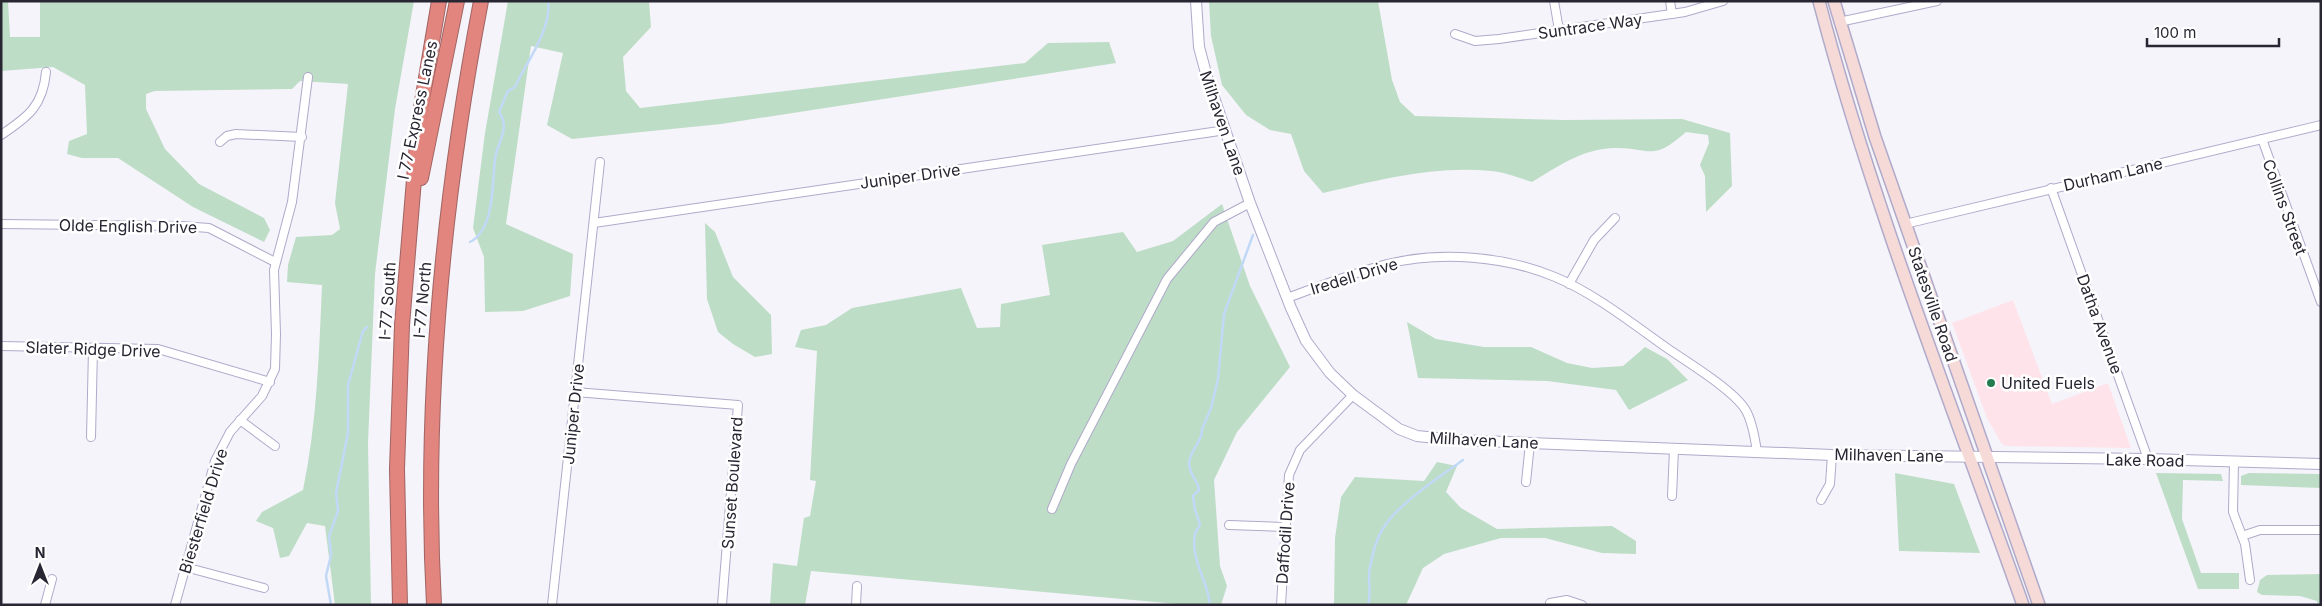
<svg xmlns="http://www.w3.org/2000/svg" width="2322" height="606" viewBox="0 0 2322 606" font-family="Inter,sans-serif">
<rect width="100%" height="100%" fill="#f5f4fb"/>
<path fill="#fee4ea" d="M2013,300l39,104 56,-21 23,65 -126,-2 -4,-3 -14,-25 -35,-95z"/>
<g fill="#beddc6">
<path d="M1,1h7l2,36h30v-36h374l-19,108 -20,165 -7,169 3,162h-36l-10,-79 -18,-3 -18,33 -9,2 -7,-30 -17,-7 6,-9 41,-22c14,-67 16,-136 19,-205l-35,-3 1,-17 8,-28 36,-2 8,-6 -5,-26 13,-119 -48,-3 -8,8 -137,2 -9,3v15l19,40 34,35 65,34 6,12 -6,12 -71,-35 -75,-49h-36l-15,-4 2,-13 18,-7 -2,-49 -32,-18 -52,4z"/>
<path d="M508,1h141l2,26 -28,30 3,34 14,17 385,-45 23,-20 61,-1 7,21 -395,61 -149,15 -25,-14 16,-72 -32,-7 -25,178 67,30 -3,42 -47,15 -38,1 -1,-55 -11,-29 12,-95z"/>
<path d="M1209,1h169l14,79 8,22 15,14 150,4 117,-1 48,14 2,53 -26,26 -1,-36 -5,-11 9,-22 -1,-8 -22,-3c-35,31 -35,15 -73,16 -31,1 -56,19 -81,34 -13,-4 -27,-10 -41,-11 -55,-6 -114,9 -168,22l-19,-22 -13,-37 -21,-4 -24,-15 -24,-30 -11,-49z"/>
<path d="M1222,204l28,82 40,81 -53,65 -23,48 6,86 7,20 -6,19h-32l-378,-34 -6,34h-35l3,-42 24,3 7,-48 6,-2 6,-35 -6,-1 7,-129 -22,-4 6,-17 25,-5 26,-17 109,-20 16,40 23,-1 1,-23 49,-9 -8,-50 81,-13 14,20 36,-11z"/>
<path d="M705,223l10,9 18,45 38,38 1,39 -17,3 -22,-13 -15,-12 -11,-33z"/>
<path d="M1407,322l29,17 48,8h47l36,16 25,5 31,-2 22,-19 22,12 21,21 -59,30 -13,-20 -69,-9 -129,-3z"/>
<path d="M1437,462l20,4 -11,26 15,16 36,21 115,-3 24,15v13l-34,-1 -57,-15h-44l-57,16 -21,14 -17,37h-72l1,-67 6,-41 14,-20 69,4z"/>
<path d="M1895,473l59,11 26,69 -81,-2z"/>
<path d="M2156,473l65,1 2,7 -40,-1 -1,39 19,54h38v16h-41z"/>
<path d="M2249,473l72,1v14l-80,-3v-9z"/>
<path d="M2321,574v31h-3l-1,-4 -17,-5 -38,-1 -5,-3 3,-12 7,-5z"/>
</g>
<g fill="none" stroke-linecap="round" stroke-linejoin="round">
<g stroke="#c1d9f7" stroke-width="2.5">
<path d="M470,242c25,-13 22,-59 25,-83 2,-17 16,-30 4,-47l9,-21 7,-4 6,-12c11,-20 31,-51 27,-74"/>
<path d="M331,605l-5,-29 5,-21 -2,-19 9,-25 -2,-18 12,-60v-48l15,-54 4,-4"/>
<path d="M1210,605c-2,-25 -20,-45 -15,-71 0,-3 4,-6 5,-10l-5,-14 -2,-14 6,-6c-1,-10 -10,-15 -10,-27 1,-13 14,-22 13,-34l9,-21 7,-29 6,-65 29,-79"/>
<path d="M1368,605c4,-13 -1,-25 2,-38 3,-14 6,-28 14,-40 13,-22 58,-52 79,-67"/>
</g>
<g stroke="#afaaca" stroke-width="10">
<g id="minor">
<path d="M1554,1l5,29"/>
<path d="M1670,1l2,13"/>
<path d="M1839,22l98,-21"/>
<path d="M1455,34l20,7 24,-2 186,-27 38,-11"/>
<path d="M1,135c27,-18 42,-29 45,-63"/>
<path d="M2262,139l59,163"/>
<path d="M220,142l7,-6 9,-2 66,3"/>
<path d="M2051,188l97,271"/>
<path d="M594,223l632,-93"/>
<path d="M1,224l181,2 27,2 66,34"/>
<path d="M1905,224l416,-99"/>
<path d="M1569,284l25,-44 21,-22"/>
<path d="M1287,298c33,-12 66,-25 100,-34 54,-13 118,-8 168,13 39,16 78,47 112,71 20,14 65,41 78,61 7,11 10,29 12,43"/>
<path d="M1,346l157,3 112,33"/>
<path d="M575,392l163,13 -16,200"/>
<path d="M240,420l35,26"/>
<path d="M91,437l2,-88"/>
<path d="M2234,462l-1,50 12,32 5,36"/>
<path d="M1526,482l4,-39"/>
<path d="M1672,496l2,-47"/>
<path d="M1821,500l9,-16 2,-29"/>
<path d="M1052,509l19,-45 96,-185 47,-57 36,-19"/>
<path d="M1229,525l56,2"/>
<path d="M2242,536l18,-6h61"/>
<path d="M185,567l79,21"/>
<path d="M1550,603l17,-3 15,5"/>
<path d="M45,605l7,-26"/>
<path d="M175,605l40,-144 15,-29 32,-36 13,-27 1,-35 -2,-64 18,-68 16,-125"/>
<path d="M552,605l48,-443"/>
<path d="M856,605l1,-19"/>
<path d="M1281,605l8,-130 11,-25 53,-55"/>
</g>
</g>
<g stroke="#afaaca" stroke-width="12">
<path id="tertiary" d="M1196,1l3,46 8,30 43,126 41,105 15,33 24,32 23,22 46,34 18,7 39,4 376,15 316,4 173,5"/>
</g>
<g stroke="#afaaca" stroke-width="14">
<g id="secondary">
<path d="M1819,1c54,206 133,404 204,604"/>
<path d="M1834,1l41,136 164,468"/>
</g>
</g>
<g stroke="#a06463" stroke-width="16">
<g id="motorway">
<path d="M421,178l36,-177"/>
<path d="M400,605l-3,-136 5,-144 17,-206 20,-118"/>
<path d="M434,605c-11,-203 9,-405 47,-604"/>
</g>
</g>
<use href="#minor" stroke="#fff" stroke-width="8"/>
<use href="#tertiary" stroke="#fff" stroke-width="10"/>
<use href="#secondary" stroke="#f6dad8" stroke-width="11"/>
<use href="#motorway" stroke="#e1857e" stroke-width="14"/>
</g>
<circle fill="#257c4f" stroke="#fff" stroke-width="2" cx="1991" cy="383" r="5"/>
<g text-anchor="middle" stroke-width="5" stroke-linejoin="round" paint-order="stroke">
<g font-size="16" fill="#282632" stroke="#fff">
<text transform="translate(1590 26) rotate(-8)" y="6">Suntrace Way</text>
<text transform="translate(417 110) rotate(-78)" y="6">I 77 Express Lanes</text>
<text transform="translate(1223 123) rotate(71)" y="6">Milhaven Lane</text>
<text transform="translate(2113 174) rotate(-13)" y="6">Durham Lane</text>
<text transform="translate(910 176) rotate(-8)" y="6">Juniper Drive</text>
<text transform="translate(2285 207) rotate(70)" y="6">Collins Street</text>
<text transform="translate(128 226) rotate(1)" y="6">Olde English Drive</text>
<text transform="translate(1354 276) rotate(-17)" y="6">Iredell Drive</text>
<text transform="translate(422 300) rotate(-85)" y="6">I-77 North</text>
<text transform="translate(387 301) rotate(-86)" y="6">I-77 South</text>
<text transform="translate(1933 304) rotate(71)" y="6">Statesville Road</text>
<text transform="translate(2100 324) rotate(70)" y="6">Datha Avenue</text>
<text transform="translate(93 349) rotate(2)" y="6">Slater Ridge Drive</text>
<text transform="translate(573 414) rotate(-84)" y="6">Juniper Drive</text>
<text transform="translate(1484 440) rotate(3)" y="6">Milhaven Lane</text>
<text transform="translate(1889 455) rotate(1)" y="6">Milhaven Lane</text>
<text transform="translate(2145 460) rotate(1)" y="6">Lake Road</text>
<text transform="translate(732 483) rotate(-86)" y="6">Sunset Boulevard</text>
<text transform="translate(203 511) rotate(-73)" y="6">Biesterfield Drive</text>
<text transform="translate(1285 533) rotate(-86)" y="6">Daffodil Drive</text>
</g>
<g font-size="16" fill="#282632" stroke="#fff" text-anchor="start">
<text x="2001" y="389">United Fuels</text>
</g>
</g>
<rect width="2322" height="606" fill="none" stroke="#282632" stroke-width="5"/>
<g transform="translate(40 566)" stroke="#ffffff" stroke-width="4" paint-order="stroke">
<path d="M0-4L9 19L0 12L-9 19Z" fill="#282632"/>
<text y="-8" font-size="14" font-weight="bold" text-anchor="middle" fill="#282632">N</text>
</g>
<path d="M2147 38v8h132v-8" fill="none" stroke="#282632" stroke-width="2.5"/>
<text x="2154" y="38" font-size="15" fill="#282632" stroke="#ffffff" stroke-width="4" paint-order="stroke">100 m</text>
</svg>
